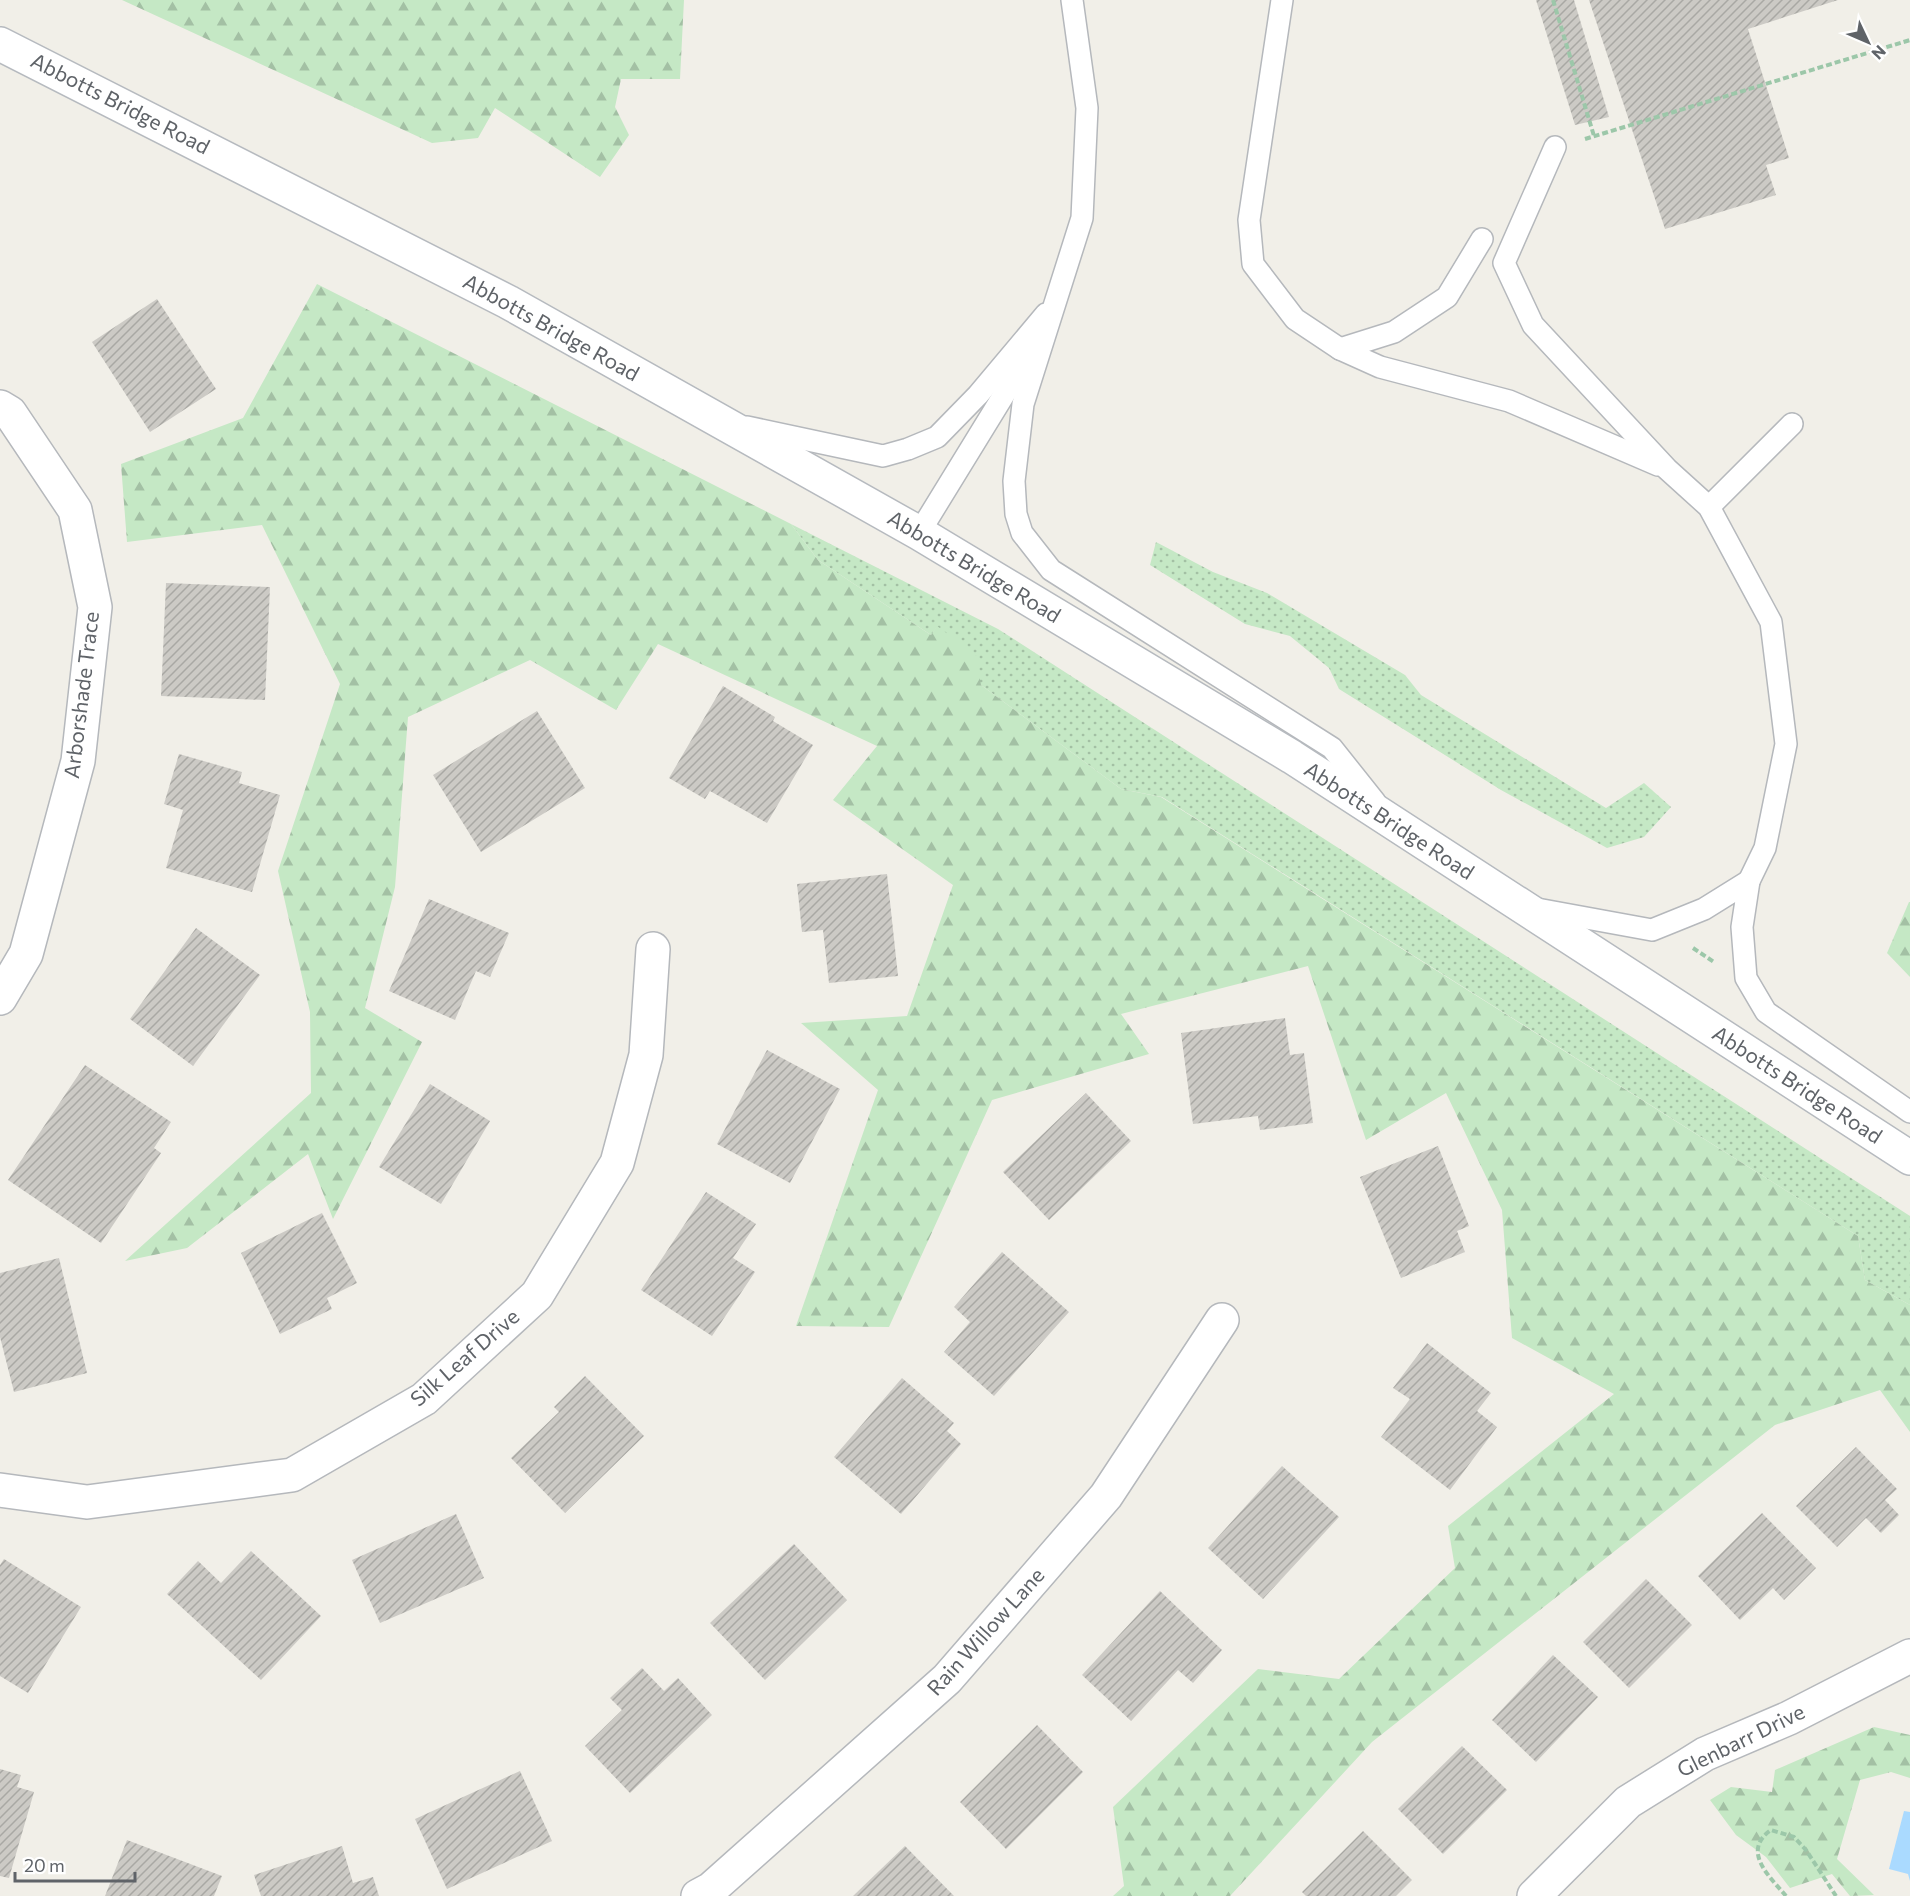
<svg xmlns="http://www.w3.org/2000/svg" width="1910" height="1896" viewBox="0 0 1910 1896" font-family="Commissioner,sans-serif">
<defs>
<pattern id="grass-dots" width="8" height="8" patternUnits="userSpaceOnUse" patternTransform="scale(1.5)"><rect width="8" height="8" fill="#c5e8c5"/><path d="M2 2h.1M6 6h.1" fill="none" stroke="#a3c0a4" stroke-width="1.8" stroke-linecap="round"/></pattern>
<pattern id="forest-firs" width="22" height="20" patternUnits="userSpaceOnUse" patternTransform="scale(1.5)"><rect width="22" height="20" fill="#c5e8c5"/><path d="M5 1l3.5 6h-7zM16 11l3.5 6h-7z" fill="#a3c0a4"/></pattern>
<pattern id="building-hatch" width="6" height="6" patternUnits="userSpaceOnUse" patternTransform="scale(1.5)"><rect width="6" height="6" fill="#cccac5"/><path d="M-1 1l2-2M0 6l6-6M5 7l2-2" fill="none" stroke="#a9a8a4"/></pattern>
</defs>
<rect width="100%" height="100%" fill="#f1efe8"/>
<g fill="url(#grass-dots)">
<path d="M791,524l207,105 912,587v89l-45,-25 -7,-44 -696,-439 -41,-8 -140,-104 -44,-58 -6,8 -113,-75z"/>
<path d="M1156,542l57,30 54,21 138,82 16,20 185,113 38,-25 27,24 -27,30 -37,11 -106,-58 -162,-101 -10,-21 -39,-32 -45,-12 -95,-59z"/>
</g>
<g fill="url(#forest-firs)">
<path d="M122,0h562l-4,79h-59l-6,28 14,28 -29,42 -105,-69 -17,30 -46,5z"/>
<path d="M317,284l474,240 27,36 113,75 6,-9 39,29 5,30 140,104 40,8 697,439 7,44 45,25v127l-30,-42 -105,35 -403,317 -142,154h-117l11,-10 -11,-79 145,-138 81,10 116,-111 -7,-42 166,-132 -102,-56 -10,-128 -56,-117 -80,47 -58,-174 -187,48 28,40 -157,46 -103,227 -93,-1 82,-236 -77,-67 106,-7 46,-131 -120,-85 44,-54 -219,-102 -42,66 -86,-50 -122,57 -13,170 -30,121 57,34 -89,177 -25,-65 -121,94 -62,13 186,-168 -1,-81 -32,-141 62,-187 -78,-159 -135,17 -6,-78 122,-46z"/>
<path d="M1909,902h1v75l-23,-24z"/>
<path d="M1874,1727l36,8v43l-19,-6 -31,8 -23,79 37,36 -24,1 -18,-22 -42,14 -24,-31 -30,-22 -26,-35 21,-13 41,5 3,-22z"/>
</g>
<path fill="#aadaff" d="M1904,1811l6,1v69l-2,-7 -19,-5z"/>
<g fill="url(#building-hatch)">
<path d="M1536,0h38l35,117 -34,8z"/>
<path d="M1589,0h249l-90,29 41,129 -23,7 10,30 -111,34z"/>
<path d="M157,299l59,90 -66,43 -58,-90z"/>
<path d="M166,583l104,4 -5,113 -104,-4z"/>
<path d="M723,686l52,31 -2,4 40,24 -46,78 -57,-32 -5,8 -36,-21z"/>
<path d="M537,711l48,77 -104,64 -48,-77z"/>
<path d="M179,754l63,18 -3,11 41,12 -28,97 -86,-24 17,-58 -19,-6z"/>
<path d="M887,874l11,102 -69,7 -6,-53 -21,2 -5,-48z"/>
<path d="M429,899l80,34 -19,44 -14,-6 -21,49 -66,-29z"/>
<path d="M196,928l64,47 -67,91 -63,-47z"/>
<path d="M1285,1018l5,37 14,-2 9,70 -53,7 -2,-14 -65,8 -12,-91z"/>
<path d="M767,1050l73,39 -50,94 -73,-39z"/>
<path d="M85,1065l86,57 -17,26 7,5 -60,90 -93,-63z"/>
<path d="M430,1084l60,37 -49,83 -62,-37z"/>
<path d="M1086,1093l45,48 -82,79 -46,-48z"/>
<path d="M1438,1146l31,80 -12,5 8,21 -64,26 -41,-101z"/>
<path d="M706,1192l50,32 -23,34 22,14 -43,64 -71,-46z"/>
<path d="M322,1213l35,70 -30,15 5,11 -52,25 -39,-81z"/>
<path d="M1002,1252l67,60 -75,84 -50,-44 26,-30 -16,-15z"/>
<path d="M59,1258l28,115 -73,19 -14,-55v-64z"/>
<path d="M1427,1343l64,50 -14,18 20,16 -47,63 -69,-53 29,-38 -17,-11z"/>
<path d="M585,1376l59,60 -79,77 -54,-55 48,-46 -5,-5z"/>
<path d="M902,1378l52,45 -7,8 14,13 -60,70 -67,-57z"/>
<path d="M1856,1447l41,42 -12,11 14,15 -18,18 -15,-15 -29,29 -41,-41z"/>
<path d="M1282,1466l57,51 -76,82 -55,-51z"/>
<path d="M1762,1513l54,55 -32,32 -11,-12 -33,32 -42,-44z"/>
<path d="M456,1514l28,64 -104,45 -28,-63z"/>
<path d="M794,1544l53,56 -82,80 -55,-57z"/>
<path d="M251,1551l70,65 -60,64 -94,-86 31,-33 23,22z"/>
<path d="M4,1559l77,48 -53,86 -28,-17v-111z"/>
<path d="M1646,1579l46,46 -63,63 -46,-46z"/>
<path d="M1160,1591l62,59 -29,33 -15,-13 -47,51 -49,-46z"/>
<path d="M1553,1655l45,42 -62,65 -44,-42z"/>
<path d="M642,1668l22,23 14,-13 34,37 -82,78 -45,-47 37,-36 -12,-12z"/>
<path d="M1037,1725l46,47 -77,77 -46,-47z"/>
<path d="M1462,1746l45,44 -64,64 -45,-45z"/>
<path d="M0,1769l21,6 -4,12 17,5 -25,86 -9,-2z"/>
<path d="M520,1771l32,70 -105,48 -32,-70z"/>
<path d="M1363,1831l49,49 -16,16h-90l-4,-4z"/>
<path d="M127,1840l95,36 -8,20h-109z"/>
<path d="M342,1846l11,37 20,-6 6,19h-118l-7,-21z"/>
<path d="M905,1846l49,50h-101z"/>
</g>
<g fill="none" stroke-linecap="round" stroke-linejoin="round">
<g stroke="#b5b8bc" stroke-width="24">
<g id="lane">
<path d="M1072,0l15,108 -5,110 -59,186 -9,77 2,33 6,19 29,37 281,178 43,54"/>
<path d="M1282,0l-33,220 4,44 42,55 45,30 40,18 129,34 149,64"/>
<path d="M1555,147l-51,116 29,62 134,144 42,38 62,115 15,122 -21,104 -16,33"/>
<path d="M1340,349l54,-17 53,-35 35,-58"/>
<path d="M747,427l136,29 25,-7 29,-12 41,-42 68,-81"/>
<path d="M1709,507l83,-83"/>
<path d="M919,533l86,-140 26,-47"/>
<path d="M1537,909l115,21 52,-21 45,-28 -7,46 4,51 20,34 144,100"/>
</g>
</g>
<g stroke="#b5b8bc" stroke-width="36">
<g id="street">
<path d="M0,407l10,6 65,97 20,97 -17,154 -52,193 -26,44"/>
<path d="M0,1490l87,12 205,-27 132,-76 113,-104 80,-132 29,-108 7,-106"/>
<path d="M698,1896l13,-7 236,-210 159,-183 116,-176"/>
<path d="M1534,1896l94,-94 77,-48 84,-36 121,-62"/>
</g>
</g>
<g stroke="#b6babf" stroke-width="36">
<path id="secondary" d="M0,44l508,258 411,231 373,224 618,401"/>
</g>
<g stroke="#9cc7a9" stroke-width="4" stroke-dasharray="6 3" stroke-linecap="butt">
<path d="M1553,0l41,136"/>
<path d="M1585,139l325,-99"/>
<path d="M1693,948l21,14"/>
<path d="M1786,1896c-17,-20 -45,-45 -15,-66l23,7 12,13 30,46"/>
</g>
<use href="#lane" stroke="#fff" stroke-width="21"/>
<use href="#street" stroke="#fff" stroke-width="33"/>
<use href="#secondary" stroke="#fff" stroke-width="33"/>
</g>
<g text-anchor="middle" stroke-width="5" stroke-linejoin="round" paint-order="stroke">
<g font-size="21" fill="#5f6368" stroke="#fff">
<text transform="translate(120 104) rotate(27)" y="7">Abbotts Bridge Road</text>
<text transform="translate(551 328) rotate(29)" y="7">Abbotts Bridge Road</text>
<text transform="translate(974 567) rotate(31)" y="7">Abbotts Bridge Road</text>
<text transform="translate(82 695) rotate(-83)" y="7">Arborshade Trace</text>
<text transform="translate(1389 821) rotate(33)" y="7">Abbotts Bridge Road</text>
<text transform="translate(1797 1085) rotate(33)" y="7">Abbotts Bridge Road</text>
<text transform="translate(465 1358) rotate(-41)" y="7">Silk Leaf Drive</text>
<text transform="translate(986 1632) rotate(-48)" y="7">Rain Willow Lane</text>
<text transform="translate(1741 1741) rotate(-26)" y="7">Glenbarr Drive</text>
</g>
</g>
<g transform="translate(1868 42) rotate(134)" stroke="#ffffff" stroke-width="4.5" paint-order="stroke">
<path d="M0-4.5L10 22L0 15L-10 22Z" fill="#5f6368"/>
<text y="-9" font-size="16" font-weight="bold" text-anchor="middle" fill="#5f6368">N</text>
</g>
<path d="M15 1872v9h120v-9" fill="none" stroke="#5f6368" stroke-width="3"/>
<text x="24" y="1872" font-size="18" fill="#5f6368" stroke="#ffffff" stroke-width="4.5" paint-order="stroke">20 m</text>
</svg>
